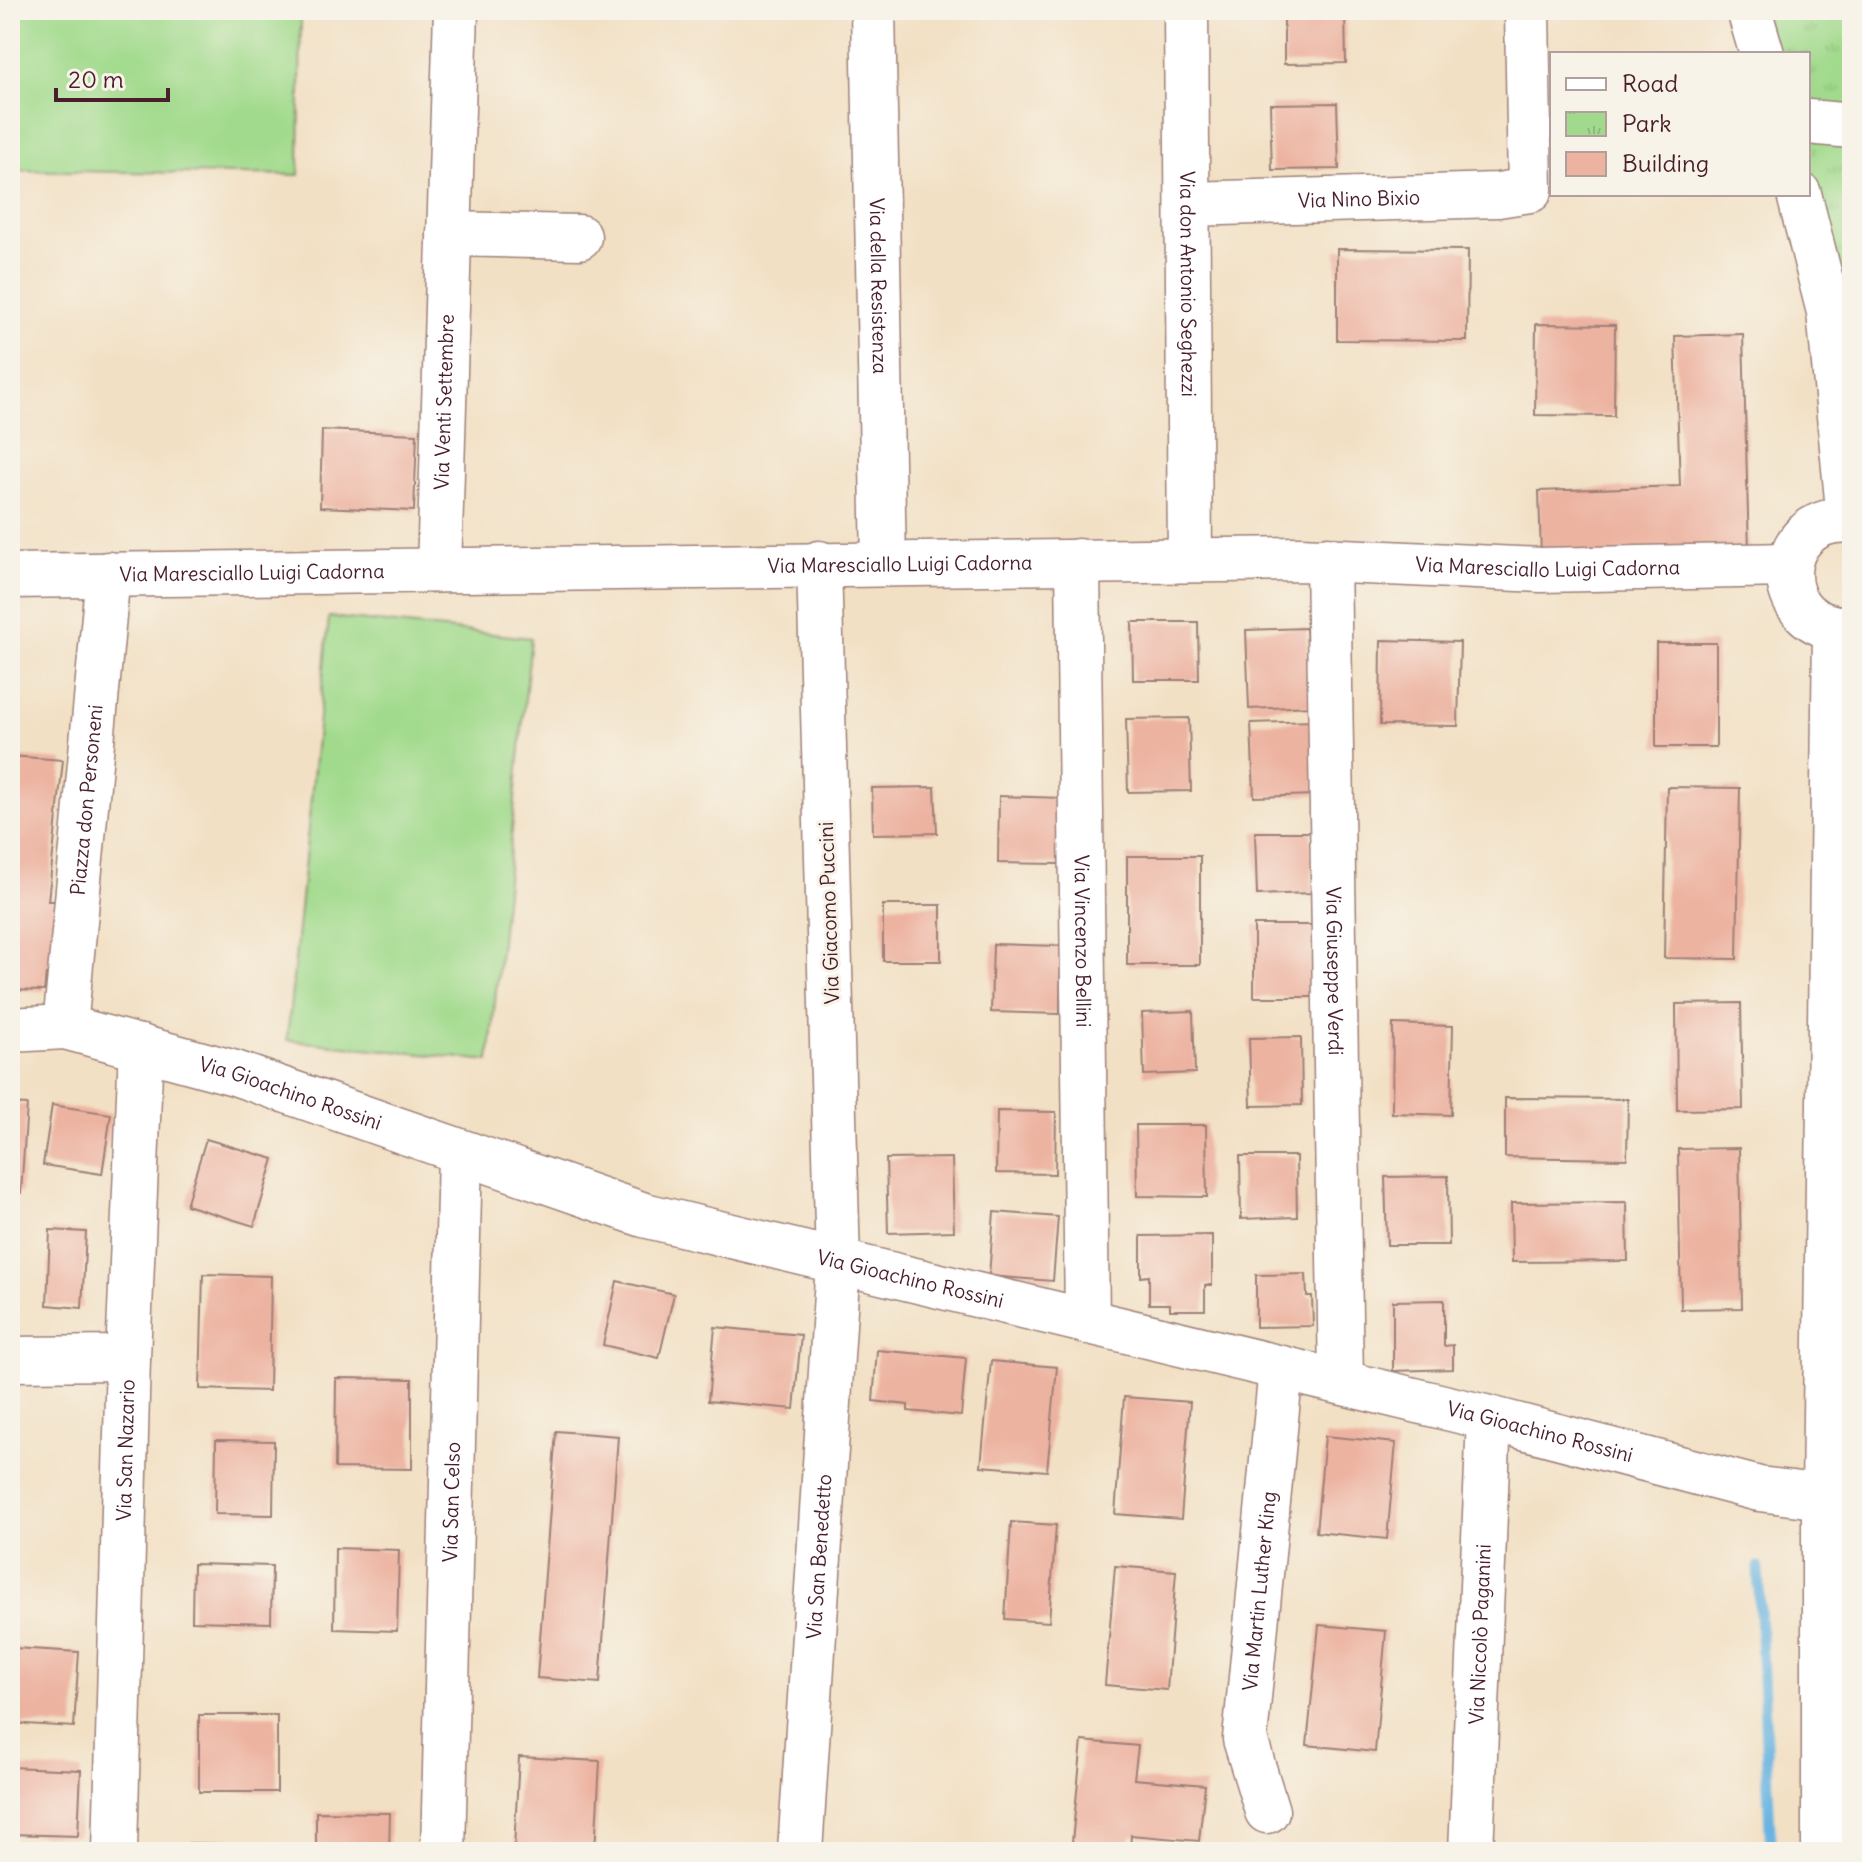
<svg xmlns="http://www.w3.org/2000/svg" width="1862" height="1862" viewBox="0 0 1862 1862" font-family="Delius,sans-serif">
<defs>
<pattern id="park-tufts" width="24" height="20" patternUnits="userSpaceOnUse" patternTransform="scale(2)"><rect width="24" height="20" fill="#a1da8c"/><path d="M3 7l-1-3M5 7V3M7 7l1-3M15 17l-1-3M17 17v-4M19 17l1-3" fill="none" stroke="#8cbb79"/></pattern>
</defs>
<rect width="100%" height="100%" fill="#f7f3e8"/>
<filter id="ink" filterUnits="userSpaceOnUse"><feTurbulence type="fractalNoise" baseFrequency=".0125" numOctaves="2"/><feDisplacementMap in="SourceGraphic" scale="16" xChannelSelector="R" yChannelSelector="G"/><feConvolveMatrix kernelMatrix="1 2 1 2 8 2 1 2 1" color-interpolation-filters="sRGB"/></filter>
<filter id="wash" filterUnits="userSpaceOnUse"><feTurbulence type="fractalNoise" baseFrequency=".006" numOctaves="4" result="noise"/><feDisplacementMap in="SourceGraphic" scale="32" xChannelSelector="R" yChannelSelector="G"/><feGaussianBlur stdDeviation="1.8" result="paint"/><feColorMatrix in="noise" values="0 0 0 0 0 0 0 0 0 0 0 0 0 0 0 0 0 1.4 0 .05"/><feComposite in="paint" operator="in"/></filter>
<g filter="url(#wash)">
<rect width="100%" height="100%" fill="#f2e0c4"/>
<g fill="#a1da8c" stroke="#767c5c" stroke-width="2">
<path d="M10,10h291l-2,165 -289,-5z"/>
<path d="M329,617l202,21 -42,423 -202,-21z"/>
</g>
<path fill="url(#park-tufts)" stroke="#767c5c" stroke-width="2" d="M1763,10h89v392l-44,-222v-126h-33z"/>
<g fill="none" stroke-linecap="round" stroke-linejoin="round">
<path stroke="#68b4e1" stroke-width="11" d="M1758,1567l13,285"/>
</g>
<g id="blocks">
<g fill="#edb3a1">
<path d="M1284,10h61l1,53 -62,1z"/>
<path d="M1337,103l2,66 -67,1 -2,-66z"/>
<path d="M1337,249l131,1 -1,91 -130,-1z"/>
<path d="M1536,324l79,1 -1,91 -79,-1z"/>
<path d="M1743,334l6,217 -208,6 -2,-66 141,-5 -5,-150z"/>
<path d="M322,430l95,4 -3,77 -94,-4z"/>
<path d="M1132,622h66l1,58h-66z"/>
<path d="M1306,628l4,78 -61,3 -3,-79z"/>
<path d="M1381,640l79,2 -2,84 -78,-1z"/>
<rect x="1656" y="643" width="60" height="104"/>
<path d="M1189,718l2,73 -63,1 -2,-73z"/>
<path d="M1313,721l3,74 -62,2 -3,-74z"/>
<path d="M10,756l53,4 -15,141h18l-6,72 -14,1 -2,17 -34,-1z"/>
<path d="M935,787l2,46 -64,1 -1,-46z"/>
<path d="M1667,787l73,1 -3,171 -73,-1z"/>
<path d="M999,796l63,2 -1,66 -63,-1z"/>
<path d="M1255,832h56l1,61 -55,2z"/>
<rect x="1127" y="856" width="73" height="109"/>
<rect x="883" y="905" width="58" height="56"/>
<rect x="1254" y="925" width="59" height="72"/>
<path d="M993,944l68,2 -1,68 -69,-2z"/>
<path d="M1741,1003l2,106 -66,1 -1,-106z"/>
<path d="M1193,1011l2,62 -51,2 -2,-62z"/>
<path d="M1393,1024l60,2 -2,89 -59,-2z"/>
<path d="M1301,1037l1,68 -51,1 -2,-68z"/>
<path d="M1505,1098l123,1 -1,60 -122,-2z"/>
<path d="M10,1104l17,1 -6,88 -11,-1z"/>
<path d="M52,1105l59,9 -9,60 -59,-9z"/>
<path d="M997,1111l59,1 -1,62 -59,-1z"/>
<path d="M1136,1125h70l1,72 -70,-1z"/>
<path d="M206,1139l68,20 -20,67 -68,-21z"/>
<path d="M1739,1148l3,160 -61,1 -3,-160z"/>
<path d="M1240,1156h56l1,61 -56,2z"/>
<path d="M952,1158l2,73 -66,2 -2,-74z"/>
<path d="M1448,1176l1,69h-62l-2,-68z"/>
<path d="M1627,1202l1,59 -116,1 -1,-59z"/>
<path d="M994,1212l64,5 -5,64 -64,-5z"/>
<path d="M50,1230l36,2 -4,76 -35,-3z"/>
<path d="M1212,1235v50h-7v25h-35v-6h-21v-28l-8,1v-41z"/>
<path d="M203,1274l68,2 -2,115 -69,-2z"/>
<path d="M1306,1274l1,22h5l1,30 -57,1v-52z"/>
<path d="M617,1281l57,13 -15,64 -56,-13z"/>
<path d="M1444,1300v46l9,-1v24l-60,2v-70z"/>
<path d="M715,1327l86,8 -7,74 -86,-8z"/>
<path d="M877,1350l89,8 -5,58 -53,-5v-6l-35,-4z"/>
<path d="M991,1361l66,6 -10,104 -66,-5z"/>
<path d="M336,1378l76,1v90l-77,-1z"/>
<path d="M1124,1397l66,5 -9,117 -66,-5z"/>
<path d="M556,1431l62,5 -18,247 -63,-5z"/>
<path d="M1325,1436l71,7 -9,96 -71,-7z"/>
<path d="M216,1440l58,1 -1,74 -58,-1z"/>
<path d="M1011,1522l45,3 -7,97 -44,-3z"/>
<path d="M335,1548l64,2 -2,81 -63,-2z"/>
<path d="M193,1564l79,2 -1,57 -79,-2z"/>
<path d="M1115,1566l61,5 -9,119 -62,-5z"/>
<path d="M1319,1625l67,6 -11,121 -68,-7z"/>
<path d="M14,1648l65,4 -5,75 -64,-4z"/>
<rect x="199" y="1715" width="78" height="77"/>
<path d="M1082,1741l56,5 -4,33 71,6 -6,56 -68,-6 -1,17h-59z"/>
<path d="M519,1757l81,4 -5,91 -81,-4z"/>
<path d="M10,1767l71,3 -3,66 -68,-2z"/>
<path d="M316,1812l74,1 -1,39h-73z"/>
<path d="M189,1843l68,2v7h-68z"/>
</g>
</g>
</g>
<g filter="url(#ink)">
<use href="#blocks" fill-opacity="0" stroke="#9e8078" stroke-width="2"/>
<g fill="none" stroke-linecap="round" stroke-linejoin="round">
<g stroke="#9e8078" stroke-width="47">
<g id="minor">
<path id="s1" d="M873,10l11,553"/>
<path id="s2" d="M1186,10l4,550"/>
<path d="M1749,10l13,44"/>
<path d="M1808,122l44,4"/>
<path d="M1799,194l30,118 20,208"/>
<path id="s3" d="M1189,204l309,-9 32,-5 -3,-180"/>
<path d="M449,234l130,3"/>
<path d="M1852,521c-81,-9 -87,112 0,107"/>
<path id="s4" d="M1328,559l13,823"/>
<path id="s5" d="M1078,561l9,761"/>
<path id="s6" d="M439,570l17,-560"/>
<path id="s7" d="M10,576l1289,-17 242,11 248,-5"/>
<path id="s8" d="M65,1027l43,-453"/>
<path id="s9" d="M10,1030l55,-3 170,46 409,142 845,203 270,71 65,8"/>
<path d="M10,1359l118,-1"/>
<path id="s10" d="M1267,1811l-22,-72 36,-371"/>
<path id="s11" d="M115,1852l13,-494 13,-311"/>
<path id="s12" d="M443,1852l17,-699"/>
<path id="s13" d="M800,1852l38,-589 -19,-700"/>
<path id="s14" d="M1471,1852l18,-434"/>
<path d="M1824,1852v-355l11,-868"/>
</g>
</g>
<use href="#minor" stroke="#fff" stroke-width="44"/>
</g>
</g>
<g text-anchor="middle" stroke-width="6" stroke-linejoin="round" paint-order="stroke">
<g font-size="20" fill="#4a1f2b" stroke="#f7f3e8">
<text dy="7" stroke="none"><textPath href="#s3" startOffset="170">Via Nino Bixio</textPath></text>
<text dy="7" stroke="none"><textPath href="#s2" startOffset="274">Via don Antonio Seghezzi</textPath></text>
<text dy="7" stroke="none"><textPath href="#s1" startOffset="276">Via della Resistenza</textPath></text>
<text dy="7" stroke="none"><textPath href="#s6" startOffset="168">Via Venti Settembre</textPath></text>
<text dy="7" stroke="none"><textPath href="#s7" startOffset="890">Via Maresciallo Luigi Cadorna</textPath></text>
<text dy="7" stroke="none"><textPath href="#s7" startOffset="1538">Via Maresciallo Luigi Cadorna</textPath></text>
<text dy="7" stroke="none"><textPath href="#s7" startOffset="242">Via Maresciallo Luigi Cadorna</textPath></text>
<text dy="7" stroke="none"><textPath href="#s8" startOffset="228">Piazza don Personeni</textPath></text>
<text transform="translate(829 913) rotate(-92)" y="7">Via Giacomo Puccini</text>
<text dy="7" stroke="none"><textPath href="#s5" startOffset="380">Via Vincenzo Bellini</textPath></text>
<text dy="7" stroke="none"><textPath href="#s4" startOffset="412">Via Giuseppe Verdi</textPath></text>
<text dy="7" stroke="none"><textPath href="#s9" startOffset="290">Via Gioachino Rossini</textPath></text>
<text dy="7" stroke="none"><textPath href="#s9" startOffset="938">Via Gioachino Rossini</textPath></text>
<text dy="7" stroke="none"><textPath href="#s9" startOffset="1586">Via Gioachino Rossini</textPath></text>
<text dy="7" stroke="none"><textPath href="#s11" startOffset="402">Via San Nazario</textPath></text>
<text dy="7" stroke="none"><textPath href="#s12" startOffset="350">Via San Celso</textPath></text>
<text dy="7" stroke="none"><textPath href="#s13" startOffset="296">Via San Benedetto</textPath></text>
<text dy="7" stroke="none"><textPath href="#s10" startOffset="224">Via Martin Luther King</textPath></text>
<text dy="7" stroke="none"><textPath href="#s14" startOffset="218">Via Niccolò Paganini</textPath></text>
</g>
</g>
<rect width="1862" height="1862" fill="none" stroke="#f7f3e8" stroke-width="40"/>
<rect x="1550" y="52" width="260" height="144" fill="#f7f3e8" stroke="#b29e9c" stroke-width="2"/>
<rect x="1566" y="78" width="40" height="12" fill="#ffffff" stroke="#b29e9c" stroke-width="2"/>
<text x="1622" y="92" font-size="24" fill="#4a1f2b">Road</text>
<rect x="1566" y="112" width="40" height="24" fill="url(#park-tufts)" stroke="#b29e9c" stroke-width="2"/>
<text x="1622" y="132" font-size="24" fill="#4a1f2b">Park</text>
<rect x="1566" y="152" width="40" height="24" fill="#edb3a1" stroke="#b29e9c" stroke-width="2"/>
<text x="1622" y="172" font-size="24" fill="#4a1f2b">Building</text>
<path d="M56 88v12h112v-12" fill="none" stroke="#4a1f2b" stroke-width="4"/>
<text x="68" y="88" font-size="24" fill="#4a1f2b" stroke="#f7f3e8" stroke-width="6" paint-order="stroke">20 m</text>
</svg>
